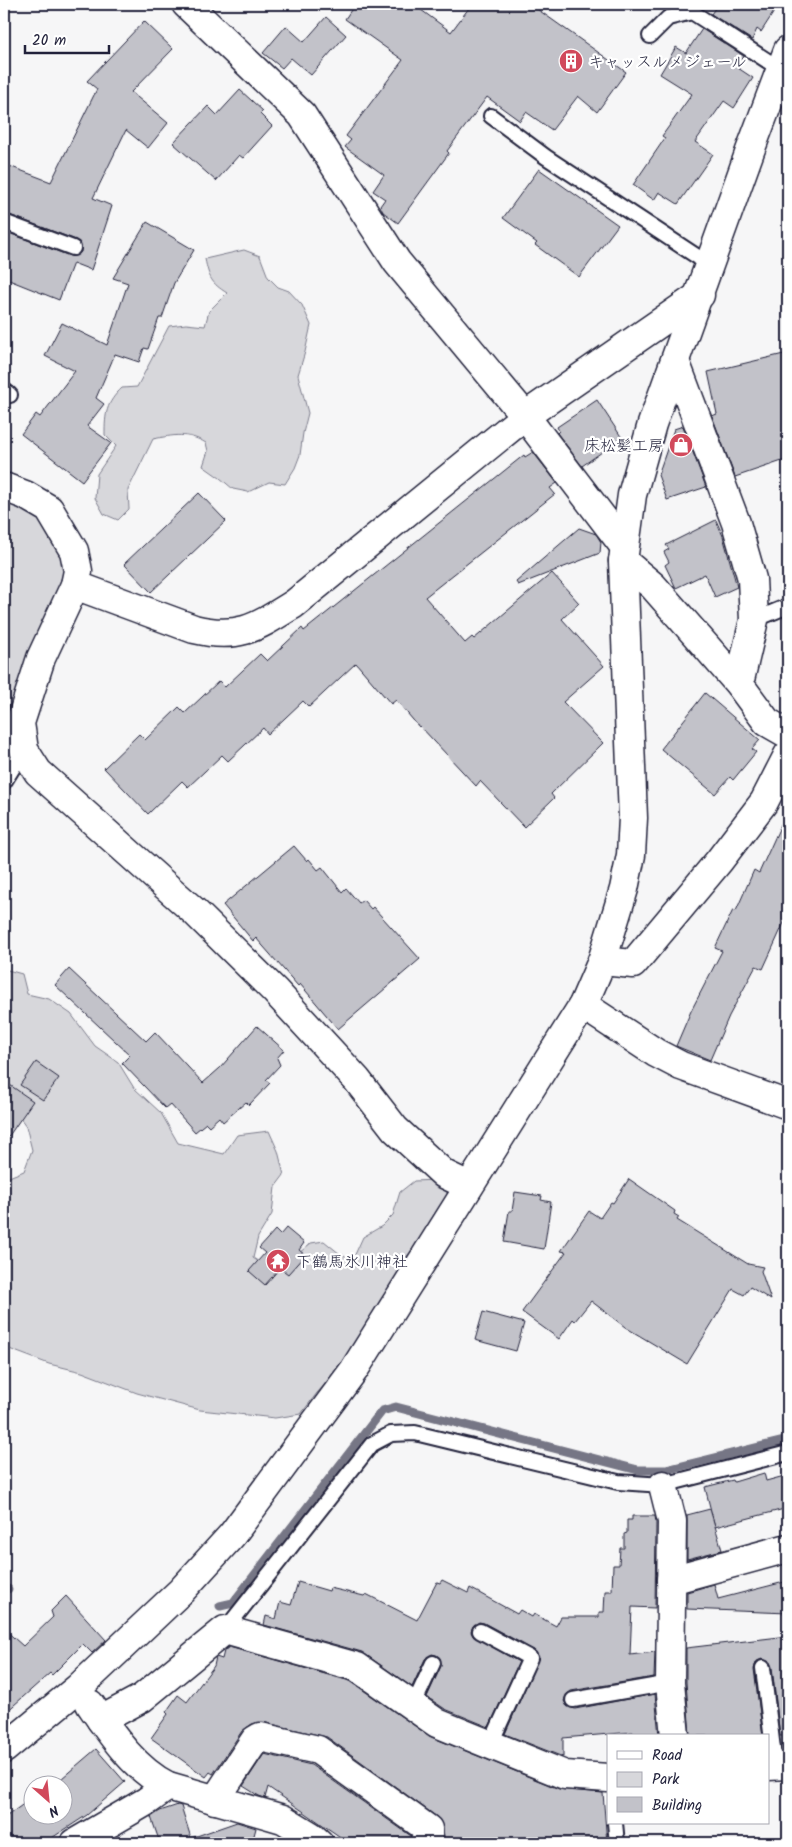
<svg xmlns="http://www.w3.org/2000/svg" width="792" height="1847" viewBox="0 0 792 1847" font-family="Kalam,'Klee One',sans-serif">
<rect width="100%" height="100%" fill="#f6f6f7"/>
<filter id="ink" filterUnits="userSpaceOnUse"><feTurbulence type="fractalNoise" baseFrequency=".02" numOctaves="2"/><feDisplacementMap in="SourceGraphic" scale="10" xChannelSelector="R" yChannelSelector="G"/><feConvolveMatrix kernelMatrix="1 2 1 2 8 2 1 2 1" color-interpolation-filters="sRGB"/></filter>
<g filter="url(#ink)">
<g fill="#d7d7db" stroke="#7c7c8b">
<path d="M244,250l16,6 8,21 10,10 11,4 13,14 9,20 -6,27 -7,23 10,38 -5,20 -3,22 -5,13 -10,16 -16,-2 -21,10 -15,-3 -13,-11 -17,-12 5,-15 -2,-8c-19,-11 -32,-8 -53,-4l-25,51 1,19 -11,11 -14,-6 -9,-16 2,-24 19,-28 -11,-11c0,-21 1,-32 17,-47l15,-1 32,-61 17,-2 19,2 4,-15 18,-18c-16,-10 -18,-15 -22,-34z"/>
<path d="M4,497l38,19 21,34 2,25 -32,67 -24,70 -3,40 -2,5z"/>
<path d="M4,969l18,5 5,20 22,5 22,15 24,32 23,16 16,26 27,25 17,30 46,11 13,-19 32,-4 9,20 6,24 -9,12 -3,27 -14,23 -5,21 14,9 26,-9 18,-15 13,-2 16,13 13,5 10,-22 19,-11 11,-11 7,-23 14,-11 22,-1 11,8v14l-17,29 -24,26 -9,26 -46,73 -34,37 -16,21 -26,4 -75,-8 -63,-17 -55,-21 -33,-8 -45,-17v-168l20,-8 8,-21 -6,-24 -13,-18 -9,-29z"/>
</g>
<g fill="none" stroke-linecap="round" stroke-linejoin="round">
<g stroke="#767685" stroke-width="9">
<path d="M4,1588l4,1"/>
<path d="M220,1606l13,-3 149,-192 14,-4 242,63h28l122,-30"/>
</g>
</g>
<g fill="#c2c2c9" stroke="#22223b">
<path d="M355,4h58l38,28 21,-28h58l96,68 -29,40 -19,-16 -26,34 -26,-18 -6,9 -33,-24 -40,54 2,2 -51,70 -15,-11 -3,-6 5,-7 -12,-8 11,-16 -39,-28 6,-7 -5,-4 57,-76 -58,-41z"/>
<path d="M718,4h61l-18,28 -4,-3 -5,11 -41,-26z"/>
<path d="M326,17l20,18 -35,40 -20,-17 -9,10 -19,-15 23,-27 18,16z"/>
<path d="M144,21l29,28 -42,43 37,31 -20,25 -22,-18 -33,68 19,8 -21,64 -18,-7 -14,37 -55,-22v-47l66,25h5l6,-4v-6l-5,-6 -72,-27v-49l47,18 46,-93 -10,-8z"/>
<path d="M702,29l42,27 -6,12 15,10 -19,30 -10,-7 -29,41 18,12 -35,50 -19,-12 -5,8 -21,-15 32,-47 -3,-2 30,-42 -32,-20 16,-27 10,6z"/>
<path d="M240,90l23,21 -3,3 12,12 -29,32 -4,-3 -23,26 -43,-38 35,-37 9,9z"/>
<path d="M539,169l79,56 -39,52 -44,-32 2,-2 -34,-25z"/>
<path d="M147,222l47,28 -20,33 -12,35h-3l-11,31 -4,-1 -5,14 -24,-8 -19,44 8,6 -17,22 24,17 -29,38 -61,-47 15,-20 4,3 35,-46 -30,-15 17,-33 45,22 21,-62 -15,-5z"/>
<path d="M788,353v106l-53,18 -23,-61 5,-2 -9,-42z"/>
<path d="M597,400l25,38 -40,28 -25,-33 2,-2 -2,-4z"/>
<path d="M683,426l23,61 -39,13 -9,-25 16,-46z"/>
<path d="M533,452l24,31 -7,5 5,6 -130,103 40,46 7,-6 2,2 78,-66 27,30 -17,16 42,47 -41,36 40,41 -52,51 3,4 -30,29 -44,-46 -4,5 -56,-60 -1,1 -23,-27 -5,4 -35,-41 -47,44 -6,-6 -35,33 -5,-6 -35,33 -6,-6 -34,32 -6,-6 -34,33 -44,-46 35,-34 6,6 34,-33 6,6 34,-32 6,6 35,-33 7,7 35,-33 2,3 220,-176 1,2z"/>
<path d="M199,493l27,28 -75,71 -27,-28z"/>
<path d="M716,520l7,16 14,51 -22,10 -10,-23 -29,14 -11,-23 4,-3 -5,-10 5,-3 -3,-4z"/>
<path d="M579,528l17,6 5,8 -1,11 -82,32 -2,-3z"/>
<path d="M705,693l55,47 -8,9 4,3 -23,28 -3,-3 -15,17 -54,-45z"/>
<path d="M788,809v105l-25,55 -7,-3 -27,50 -19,44 -34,-14 15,-35 31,-60 -7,-3 18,-38 3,1 18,-41 5,3z"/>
<path d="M294,846l13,15 2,-2 9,11 4,-3 20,25 4,-4 13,15 4,-3 8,9 2,-2 47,52 -82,70 -38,-45 -2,2 -42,-48 -3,3 -30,-36z"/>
<path d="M69,969l77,72 9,-9 48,51 17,-15 37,-42 27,24 -7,8 3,7 -14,15 4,3 -21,22 -3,-3 -23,20 -4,-5 -10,9 -3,-3 -11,9 -25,-28 -5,4 -43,-45 8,-8 -75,-70z"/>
<path d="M36,1062l23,16 -16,22 -23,-15z"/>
<path d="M4,1081l29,20 -29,42z"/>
<path d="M629,1179l46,32 -1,3 5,3 -2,3 71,44 15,3 -2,4 10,29 -21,-13 -6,8 -11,-6 -46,75 -62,-37 -34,-26 -16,20 -2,-2 -14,20 -37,-27 44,-60 -5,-1 28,-40 11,7 11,-16 2,1z"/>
<path d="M515,1192l27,4 -1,4 10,2 -7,47 -40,-7 5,-31h3z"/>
<path d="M286,1228l18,15 -5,7 6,5 -17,19 -8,-6 -15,17 -16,-14 16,-18 -6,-5 16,-18 5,5z"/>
<path d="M483,1312l41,11 -8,28 -41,-11z"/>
<path d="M764,1473l2,8 22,-6v33l-73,19 -10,-40 28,-7 1,2z"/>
<path d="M710,1509l12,41 -35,9v-44z"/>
<path d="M632,1516h23l1,7 -1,85 -23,-1 -2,48 25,-3 -1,25 -83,14 -4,3 -3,7 3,5 8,3 80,-15 4,42h-26v-4l-70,6v19l-58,-23 34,-77 -5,-7 -50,-27 -5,-1 -6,4 -2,6 2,4 46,26 -30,65 -44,-18 -18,-12 14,-31 -1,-8 -4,-3 -4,-1 -7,5 -13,28 -50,-35 -98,-27 2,-9 10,3 4,-17 11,3 7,-23 31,9 1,-3 34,8 2,-2 51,26 20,-38 3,1 2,-3 26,13 2,-5 47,26 3,-4 12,7 2,-3 22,12 5,-9h38v-5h5l1,-21h7l1,-26h6l1,-17h4v-14l3,-1v-13h5z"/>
<path d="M788,1581v32l-101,-4v-17l27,-8 4,15z"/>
<path d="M66,1596l40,44 -14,13 -9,-9 -31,31 -2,-2 -46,41v-85l19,17 30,-29 -2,-6z"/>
<path d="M788,1636v100h-8l-8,-69 -2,-5 -8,-3 -5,2 -3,8 9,67h-73l-4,-54v-34z"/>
<path d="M229,1647l121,34 81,56 128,52 44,4 4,50h-163l-1,-16 -6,-10 -110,-80 -64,-15 -11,2 -10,7 -29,43 -3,-2 -4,5 -55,-39 17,-24 -2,-2 12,-17 9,7 27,-36 2,-9 6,2 2,-8z"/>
<path d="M96,1749l29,33 -38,33 -43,28h-40v-25l28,-20v16h30v-30h-7z"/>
<path d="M264,1754l47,11 100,71 -2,7h-60l-81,-56 -3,11 -6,-2 -16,-10z"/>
<path d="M178,1805l3,1 10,32 46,-16 19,6 -4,15h-92l-9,-26 9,-6z"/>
</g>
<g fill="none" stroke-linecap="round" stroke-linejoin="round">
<g stroke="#22223b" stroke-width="18">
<g id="lane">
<path d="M650,36l18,-18 24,-6 88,57"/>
<path d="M491,116l55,41 164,108"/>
<path d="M4,222l69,26"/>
<path d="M4,390l6,5"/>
<path d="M754,620l34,-14"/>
<path d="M4,782l20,-32"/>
<path d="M225,1630l147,-186 19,-10 24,-1 203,49 45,3 125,-32"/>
<path d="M480,1631l50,27 -39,85"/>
<path d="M763,1668l12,97"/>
<path d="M573,1700l97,-17"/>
<path d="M413,1706l20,-43"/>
<path d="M615,1823l2,20"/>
</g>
</g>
<g stroke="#22223b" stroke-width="31">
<g id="street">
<path d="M186,4l116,111 95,147 128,154 99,130"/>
<path d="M675,361l61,162 16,56 2,41 -15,64"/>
<path d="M4,487l21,8 24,14 25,42 4,20 -3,14 -34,73 -21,65 4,27 14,22 157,140 80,79 82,89 38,49 49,45 25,12"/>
<path d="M623,561l30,25 86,98 28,38 21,12"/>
<path d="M75,585l119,44c45,11 63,-2 100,-25l231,-188 175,-121"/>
<path d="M583,1005l73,48 25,13 107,39"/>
<path d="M663,1485l9,36 -2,162 5,53"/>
<path d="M671,1580l117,-32"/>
<path d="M90,1704c21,30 44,65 78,82l115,33 28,17 8,7"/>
<path d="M101,1720l41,-22 83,-68 132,37 80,56 128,52 43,3"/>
<path d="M4,1749l74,-61 103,-97 51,-56 122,-165 229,-365 19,-44 31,3 86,-103 45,-59 24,-47"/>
<path d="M768,1766l20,-1"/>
<path d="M215,1800l40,-60 5,-3 58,13 110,79 1,9 -5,5"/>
<path d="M75,1843l72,-42 21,-15"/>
</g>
</g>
<g stroke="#22223b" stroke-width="31">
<path id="secondary" d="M602,961l22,-72 7,-34 2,-37 -10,-257 9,-66 20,-71 98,-273 38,-101"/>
</g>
<use href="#lane" stroke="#fff" stroke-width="14"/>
<use href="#street" stroke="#fff" stroke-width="28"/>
<use href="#secondary" stroke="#fff" stroke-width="28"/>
</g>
</g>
<defs>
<g id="building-disc" transform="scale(1.25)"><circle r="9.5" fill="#d1495b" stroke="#fff"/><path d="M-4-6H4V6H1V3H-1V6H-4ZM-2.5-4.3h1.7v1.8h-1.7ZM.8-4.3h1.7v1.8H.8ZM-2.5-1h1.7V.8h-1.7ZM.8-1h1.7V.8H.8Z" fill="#fff"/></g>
<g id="shop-disc" transform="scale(1.25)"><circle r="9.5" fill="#d1495b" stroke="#fff"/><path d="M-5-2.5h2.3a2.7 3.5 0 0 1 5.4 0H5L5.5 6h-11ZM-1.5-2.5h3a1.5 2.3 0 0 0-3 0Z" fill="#fff"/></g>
<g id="temple-disc" transform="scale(1.25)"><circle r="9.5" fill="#d1495b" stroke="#fff"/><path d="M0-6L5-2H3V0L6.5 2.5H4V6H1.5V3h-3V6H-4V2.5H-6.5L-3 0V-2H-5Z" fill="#fff"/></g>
</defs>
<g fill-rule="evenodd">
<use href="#building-disc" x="571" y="61"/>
<use href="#shop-disc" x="681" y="445"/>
<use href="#temple-disc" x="278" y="1261"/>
</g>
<g text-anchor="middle" stroke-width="4.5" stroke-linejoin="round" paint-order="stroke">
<g font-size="16" fill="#22223b" stroke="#fff" text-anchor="start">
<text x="588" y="67">キャッスルメジェール</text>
<text x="664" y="451" text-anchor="end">床松髪工房</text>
<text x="296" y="1267">下鶴馬氷川神社</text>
</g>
</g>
<rect width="792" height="1847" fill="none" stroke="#fff" stroke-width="20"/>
<rect x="10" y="10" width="772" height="1827" fill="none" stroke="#22223b" stroke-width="2" filter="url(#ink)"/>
<rect x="607" y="1734" width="162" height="90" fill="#ffffff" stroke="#a7a7b1"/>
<rect x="617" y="1751" width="25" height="8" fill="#ffffff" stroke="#a7a7b1"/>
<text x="652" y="1760" font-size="15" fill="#22223b">Road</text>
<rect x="617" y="1772" width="25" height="15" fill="#d7d7db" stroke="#a7a7b1"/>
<text x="652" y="1784" font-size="15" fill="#22223b">Park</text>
<rect x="617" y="1797" width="25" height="15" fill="#c2c2c9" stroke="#a7a7b1"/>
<text x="652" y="1810" font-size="15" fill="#22223b">Building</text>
<g transform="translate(48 1800) rotate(153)"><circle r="24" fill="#ffffff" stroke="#a7a7b1"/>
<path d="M0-4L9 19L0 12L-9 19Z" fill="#d1495b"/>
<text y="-8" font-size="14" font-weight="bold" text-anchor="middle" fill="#22223b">N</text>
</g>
<path d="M25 45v8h84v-8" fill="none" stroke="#22223b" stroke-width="2.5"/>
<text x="32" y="45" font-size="15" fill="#22223b" stroke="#ffffff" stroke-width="4" paint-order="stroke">20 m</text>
</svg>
